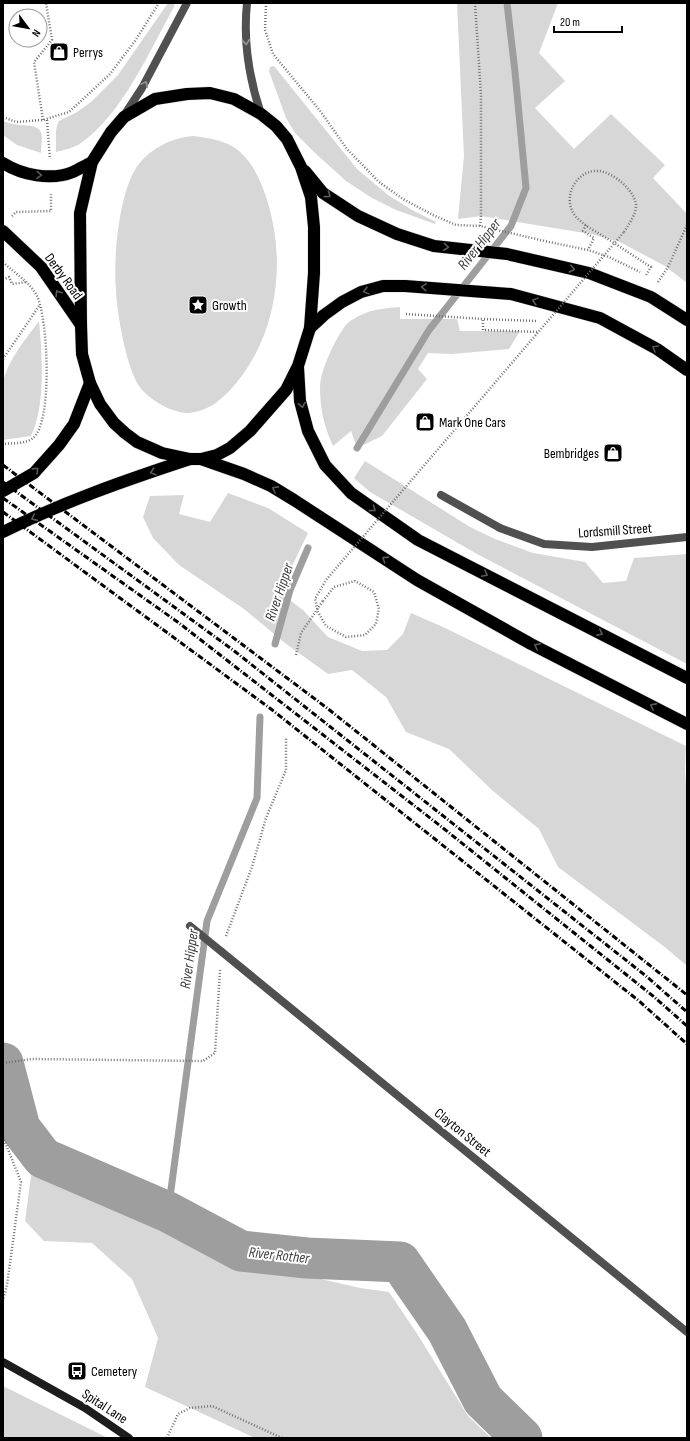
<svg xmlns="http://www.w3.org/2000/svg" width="690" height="1441" viewBox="0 0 690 1441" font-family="'Sofia Sans Condensed',sans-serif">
<rect width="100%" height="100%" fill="#fff"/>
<g fill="#d7d7d7">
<path d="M168,3h3l4,2c-24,43 -53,110 -94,138 -7,5 -17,7 -25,9v-21l1,-6 2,-4 18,-9 14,-10 27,-27z"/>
<path d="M457,3h101l-19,50 26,28 -30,27 39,41 37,-35 54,51 -12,13 34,36v69l-22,-17 -45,-24 -29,-8 -110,-18 -23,3 6,-63z"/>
<path d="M274,66l83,103 31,26 24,15 24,12 -1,2 -39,-14 -24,-12 -26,-17 -32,-29 -19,-19 -9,-15 -17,-47 1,-4z"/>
<path d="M3,121c5,2 10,3 16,4 9,1 22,-1 23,12 0,5 -1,11 -1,16l-24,-8 -14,-10z"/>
<path d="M193,136c16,2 33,4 46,15 16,14 23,33 29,52 18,60 9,130 -31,179 -13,16 -28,30 -50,31 -15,0 -39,-14 -48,-27 -13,-20 -22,-72 -23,-96 -3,-32 3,-99 22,-125 13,-17 33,-27 55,-29z"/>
<path d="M400,307v12h57l3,12h60l-11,18 -57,5 -24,-1 -10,16 9,10 -45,57 -25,12 -6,-17 -18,15c-9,-20 -13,-37 -13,-59 0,-16 16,-50 26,-62 3,-4 11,-8 15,-10 12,-6 26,-7 39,-8z"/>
<path d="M39,321c3,34 7,84 -8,115l-28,4v-59c6,-22 22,-41 36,-60z"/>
<path d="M365,461l105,66 25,12 38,14 52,9 18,21 23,-2 8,-23 53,-4v110l-210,-110 -107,-62 -16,-14z"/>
<path d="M228,493l40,15 40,25 -15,31 -10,31 20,15 25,27 34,14 25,-1 16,-16 8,-21 32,14 243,119 -1,25 2,25v170l-21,-18 -108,-81 -19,-38 -46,-38 -44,-42 -43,-17 -20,-35 -34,-27 -24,4 -43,-31 -41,-34 -65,-44 -26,-27 -10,-21 7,-21 34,-1 -5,19 31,8z"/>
<path d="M33,1161l148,67 50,27 51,15 78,18 29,4 27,40 52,84 23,22h-236l-110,-51 13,-49 -26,-59 -40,-36 -48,-2 -19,-20z"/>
<path d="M3,1386l105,52h-105z"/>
</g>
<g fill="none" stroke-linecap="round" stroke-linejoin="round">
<g stroke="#9e9e9e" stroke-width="7">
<path d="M357,448l72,-118 82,-104 15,-38 -11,-116 -8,-69"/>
<path d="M275,644l15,-54 18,-42"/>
<path d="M168,1212l39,-291 50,-123 3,-81"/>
</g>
<path stroke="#9e9e9e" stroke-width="41" d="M3,1063l17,65 23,30 125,54 73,39 66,7 93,4 47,68 36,70 39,38"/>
<g stroke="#dbdbdb" stroke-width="13">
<g id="highway">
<path d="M210,93l24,6 27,15 15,12 11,13 14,28 10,30 3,30v46l-4,55 -12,38 -12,24 -36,41 -20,17 -13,7 -16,4h-11l-28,-6 -25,-11 -12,-9 -11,-10 -14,-19 -10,-21 -8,-29 -1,-29 -1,-112 12,-51 19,-30 13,-15 31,-18 32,-5z"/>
<path d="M3,163c19,12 48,18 70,9 6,-3 13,-7 19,-10"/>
<path d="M305,171l18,22 35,23 39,18 37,12 73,8 82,19 62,24 36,23"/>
<path d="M3,231l38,36 40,58"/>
<path d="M310,328l14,-13 18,-13 19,-10 22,-6h22l106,8 89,24 57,31 30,21"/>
<path d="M298,367l2,34 8,30 17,34 26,28 67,47 269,138"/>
<path d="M201,459l43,15 27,12 23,14 123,80 114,64 156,80"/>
<path d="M3,491l31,-18 25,-28 15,-21 16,-41"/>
<path d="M3,532c60,-30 123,-52 187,-73"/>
</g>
</g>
<g stroke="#727272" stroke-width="2.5" stroke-dasharray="1 2" stroke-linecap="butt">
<path d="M266,3l-1,27 8,24 48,58 26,37 32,33 24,17 30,16 23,10 24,1 69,16 39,8 21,7 31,15"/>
<path d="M475,3l6,92v121l-1,10"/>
<path d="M3,117l13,5 27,-2 26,-8 41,-38 25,-33 24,-38"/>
<path d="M43,120l-9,-58 18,-22 -6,-37"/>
<path d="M47,120l3,39"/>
<path d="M12,216l4,-4 35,-1v-17"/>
<path d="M586,225l-3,6 11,7 -6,12"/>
<path d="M624,232c5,-8 11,-16 12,-25 1,-15 -23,-35 -37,-36 -22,-2 -37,25 -25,43 6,9 19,16 29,22 16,10 32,21 48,31l-5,8"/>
<path d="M3,262c12,12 26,19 34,34 11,22 16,127 -4,142 -7,6 -21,5 -30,6"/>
<path d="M3,280l6,-3 3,7 15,-2"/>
<path d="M658,282l10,-15 19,-42"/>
<path d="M406,314l77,5"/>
<path d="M536,321l-53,-2v11l55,2"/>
<path d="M3,359l36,-53"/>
<path d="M296,655l5,-22 22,-32"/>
<path d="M226,936l26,-69 14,-49 20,-48v-32"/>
<path d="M3,1063l29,-4 171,2 12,-8 5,-83"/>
<path d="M3,1137l18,45 -14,103 -4,15"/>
<path d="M167,1438l11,-24 12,-6 22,-2 70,32"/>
</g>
<g stroke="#505050" stroke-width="8">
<path d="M247,3c-4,38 2,75 14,111"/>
<path d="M125,114l17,-26 45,-85"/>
<path d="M441,495l59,33"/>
<path d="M190,926l32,26"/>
</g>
<g stroke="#505050" stroke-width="8">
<path d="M500,528l44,16 48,3 95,-10"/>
<path d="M222,952l465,380"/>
</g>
<path stroke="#1d1d1d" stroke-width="8" d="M3,1362l82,46 44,30"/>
<use href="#highway" stroke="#000" stroke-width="12"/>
<g stroke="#000" stroke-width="3" stroke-dasharray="6 2 1 2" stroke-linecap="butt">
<path d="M3,465l324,243 360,287"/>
<path d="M3,482l230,168 413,326 41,36"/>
<path d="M3,498l176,125 264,205 210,168 34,30"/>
<path d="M3,512l268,197 368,292 48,43"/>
</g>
<path stroke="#727272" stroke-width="2.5" stroke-dasharray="1 2" stroke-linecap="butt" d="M323,601l11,-14 21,-6 19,11 5,17 -3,15 -11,11 -19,2 -20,-11 -8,-14 -3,-13 11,-19 298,-348"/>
</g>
<defs><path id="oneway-chevron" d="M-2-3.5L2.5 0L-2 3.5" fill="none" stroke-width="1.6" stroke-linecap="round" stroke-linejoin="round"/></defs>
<g stroke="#969696">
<use href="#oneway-chevron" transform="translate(246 42) rotate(87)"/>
<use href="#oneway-chevron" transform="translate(145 84) rotate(-62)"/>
</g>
<g stroke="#595959">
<use href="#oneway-chevron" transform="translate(39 175) rotate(3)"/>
<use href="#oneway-chevron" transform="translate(328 195) rotate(36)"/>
<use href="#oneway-chevron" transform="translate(446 247) rotate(6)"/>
<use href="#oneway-chevron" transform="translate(572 269) rotate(13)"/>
<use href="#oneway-chevron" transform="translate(424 287) rotate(-176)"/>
<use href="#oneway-chevron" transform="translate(366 291) rotate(165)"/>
<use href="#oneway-chevron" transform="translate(58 293) rotate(-122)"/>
<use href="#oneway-chevron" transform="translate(535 301) rotate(-165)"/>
<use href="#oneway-chevron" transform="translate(655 348) rotate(-150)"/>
<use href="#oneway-chevron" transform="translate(302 405) rotate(79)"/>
<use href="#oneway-chevron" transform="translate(36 470) rotate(-44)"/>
<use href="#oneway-chevron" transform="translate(153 472) rotate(162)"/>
<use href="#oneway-chevron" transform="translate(275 489) rotate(-151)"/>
<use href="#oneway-chevron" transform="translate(373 509) rotate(36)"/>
<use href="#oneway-chevron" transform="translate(34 518) rotate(156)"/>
<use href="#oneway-chevron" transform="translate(385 559) rotate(-147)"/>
<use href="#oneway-chevron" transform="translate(485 574) rotate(27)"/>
<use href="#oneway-chevron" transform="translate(600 633) rotate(27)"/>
<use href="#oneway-chevron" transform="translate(537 646) rotate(-153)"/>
<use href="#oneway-chevron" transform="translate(653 706) rotate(-152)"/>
</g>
<defs>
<g id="shop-square" transform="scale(1)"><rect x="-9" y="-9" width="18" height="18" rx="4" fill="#000" stroke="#fff"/><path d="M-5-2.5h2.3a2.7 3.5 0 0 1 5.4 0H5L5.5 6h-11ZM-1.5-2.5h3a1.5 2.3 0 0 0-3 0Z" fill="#fff"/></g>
<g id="sight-square" transform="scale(1)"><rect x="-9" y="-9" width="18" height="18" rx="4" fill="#000" stroke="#fff"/><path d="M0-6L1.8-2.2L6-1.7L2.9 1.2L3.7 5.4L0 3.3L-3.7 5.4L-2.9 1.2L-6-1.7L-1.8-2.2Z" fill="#fff"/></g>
<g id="bus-square" transform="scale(1)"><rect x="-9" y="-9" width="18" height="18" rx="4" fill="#000" stroke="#fff"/><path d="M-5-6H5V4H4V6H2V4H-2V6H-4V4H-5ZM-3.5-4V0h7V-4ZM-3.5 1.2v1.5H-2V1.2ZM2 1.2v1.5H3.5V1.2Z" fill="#fff"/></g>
</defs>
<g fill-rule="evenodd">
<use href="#shop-square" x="59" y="52"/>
<use href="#sight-square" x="198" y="305"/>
<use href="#shop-square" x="425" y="422"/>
<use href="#shop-square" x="613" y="453"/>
<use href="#bus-square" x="77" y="1371"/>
</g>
<g text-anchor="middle" stroke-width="4" stroke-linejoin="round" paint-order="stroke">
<g font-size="14" fill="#000" stroke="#fff" text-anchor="start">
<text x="73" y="57">Perrys</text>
<text x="212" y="310">Growth</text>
<text x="439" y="427">Mark One Cars</text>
<text x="599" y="458" text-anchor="end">Bembridges</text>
<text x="91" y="1376">Cemetery</text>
</g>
<g font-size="14" fill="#000" stroke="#fff">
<text transform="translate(64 276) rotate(54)" y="5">Derby Road</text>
<text transform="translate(615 530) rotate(-4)" y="5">Lordsmill Street</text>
<text transform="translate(463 1132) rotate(39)" y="5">Clayton Street</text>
<text transform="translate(105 1406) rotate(33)" y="5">Spital Lane</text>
</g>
<g font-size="15" font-style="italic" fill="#3f3f3f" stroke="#fff">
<text transform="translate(479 244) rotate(-52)" y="5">River Hipper</text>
<text transform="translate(279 592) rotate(-71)" y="5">River Hipper</text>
<text transform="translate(189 959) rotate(-82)" y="5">River Hipper</text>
<text transform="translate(279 1255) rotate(6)" y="5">River Rother</text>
</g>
</g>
<rect width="690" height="1441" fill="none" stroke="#000000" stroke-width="8"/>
<g transform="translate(28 28) rotate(122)"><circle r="19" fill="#ffffff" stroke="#999999"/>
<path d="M0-3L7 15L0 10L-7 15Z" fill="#000000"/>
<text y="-6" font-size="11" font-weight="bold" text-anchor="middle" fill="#000000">N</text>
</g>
<path d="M554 26v6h68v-6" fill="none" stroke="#000000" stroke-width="2"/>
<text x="560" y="26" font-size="12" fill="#000000" stroke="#ffffff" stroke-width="3" paint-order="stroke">20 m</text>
</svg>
